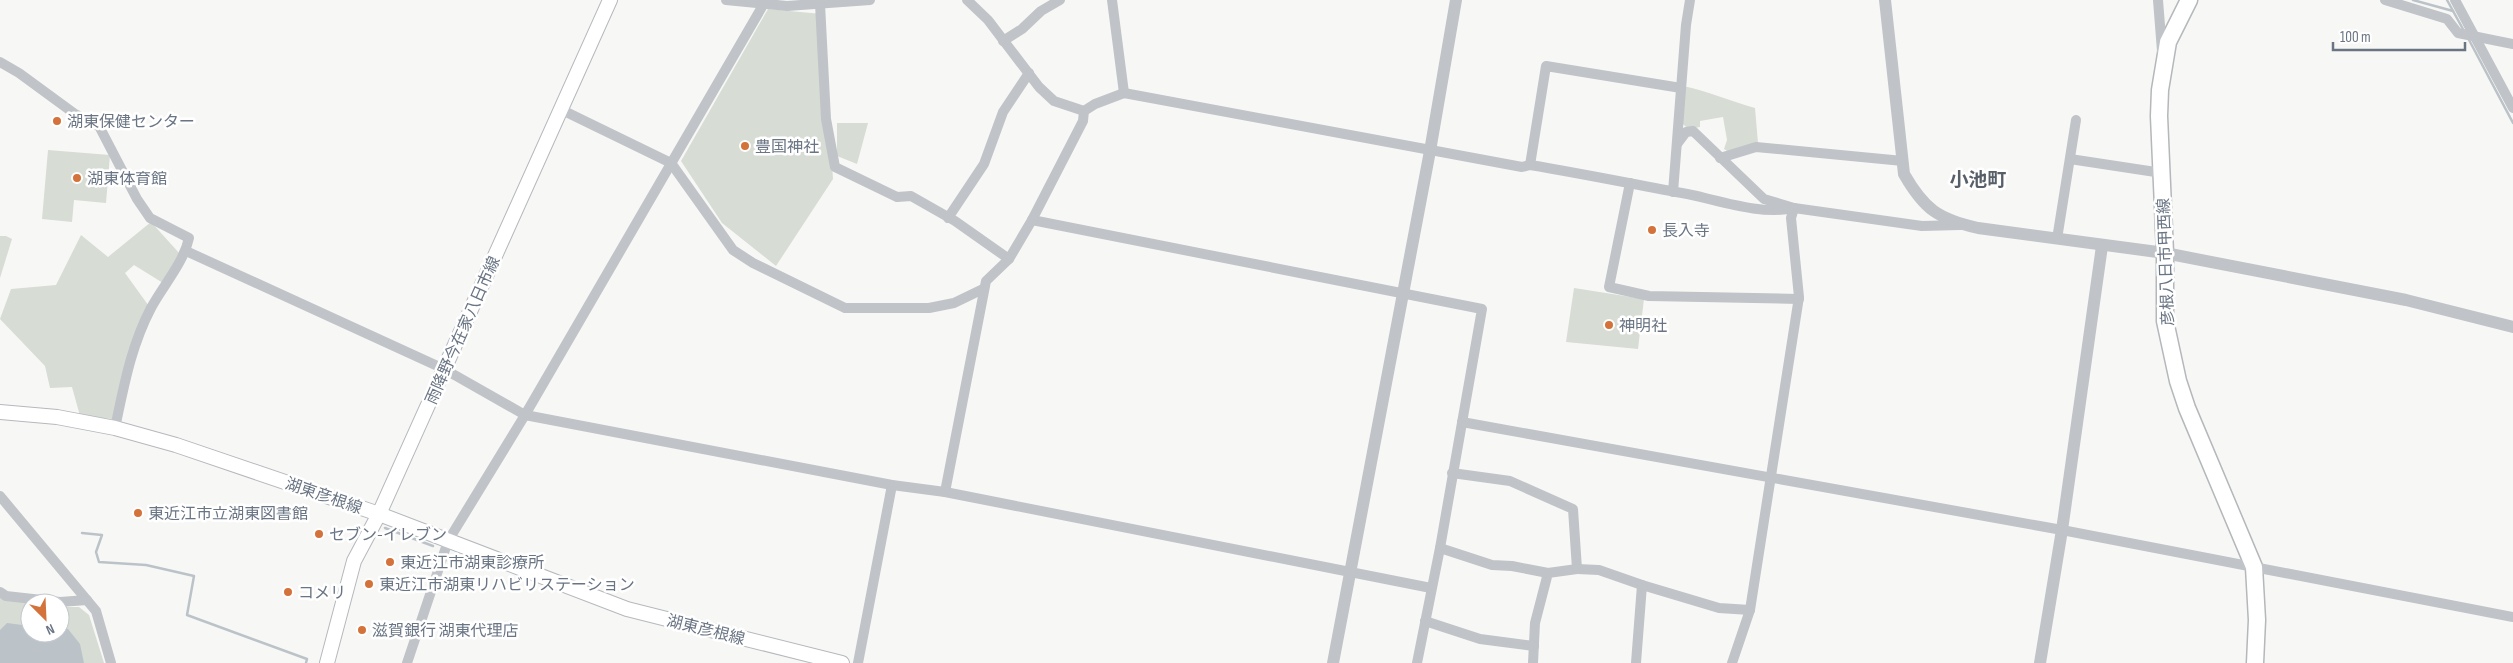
<svg xmlns="http://www.w3.org/2000/svg" width="2513" height="663" viewBox="0 0 2513 663" font-family="'Sofia Sans Condensed','Noto Sans JP',sans-serif">
<rect width="100%" height="100%" fill="#f7f8f5"/>
<g fill="#d7dcd5">
<path d="M768,9l54,5 11,165 -57,87 -54,-43 -41,-62z"/>
<path d="M1683,86c24,5 47,15 72,22l3,35 -29,9 -5,-3 3,-9 -4,-23 -23,4v6l-11,2 -9,-7z"/>
<path d="M837,123h31l-11,41 -20,-8z"/>
<path d="M48,150l62,5 -4,48 -32,-3 -2,22 -30,-3z"/>
<path d="M151,222l29,32 -17,29 -29,-18 -9,8 26,36 -39,110 -32,-3 -8,-29 -22,1 -5,-22 -45,-47 11,-30 45,-4 25,-50 27,22z"/>
<path d="M0,236h6l6,3 -12,39z"/>
<path d="M1574,288l70,11 -6,50 -72,-7z"/>
<path d="M0,598l30,5v30h30v-26h19l10,8 15,48h-104z"/>
</g>
<path fill="#bbc3c9" d="M7,623l23,3v7h30v-6l8,2 12,15 4,19h-84v-33z"/>
<g fill="none" stroke-linecap="round" stroke-linejoin="round">
<g stroke="#bbc3c9" stroke-width="2.5">
<path d="M2413,0l40,11"/>
<path d="M2447,0l17,31"/>
<path d="M2468,38l45,85"/>
<path d="M385,528l48,18"/>
<path d="M82,533l20,2 -6,17 3,10 47,3 48,11 -7,39 120,44 -1,4"/>
</g>
<g stroke="#b5b8bd" stroke-width="16">
<g id="secondary">
<path d="M0,412l57,5 58,11 61,17 203,69 248,95 215,54"/>
<path d="M327,663l27,-102 25,-47 231,-514"/>
</g>
</g>
<g stroke="#b4b7bb" stroke-width="19">
<path id="primary" d="M2189,0l-21,42 -8,48 -1,26 6,137v68l13,60 9,27 67,159 3,53 -2,43"/>
</g>
<g stroke="#c0c3c7" stroke-width="10">
<path d="M726,0l61,6 83,-6"/>
<path d="M967,0l21,20 51,67 15,14 30,10"/>
<path d="M1112,0l12,93"/>
<path d="M2158,0l4,51"/>
<path d="M2385,0l62,19 11,14 55,11"/>
<path d="M2455,0l58,108"/>
<path d="M820,4l6,115 9,48 62,30 14,-1 44,25 54,38"/>
<path d="M1003,41l19,-12 19,-18 19,-11"/>
<path d="M0,62l19,11 56,41 24,12 38,73 13,19 39,20c-6,26 -25,46 -38,70 -20,38 -27,78 -36,120"/>
<path d="M562,110l109,53 62,87 20,13 92,45h84l25,-5 29,-14"/>
<path d="M1677,144l9,-12 7,-1 71,68 30,9 128,18 38,-1"/>
<path d="M1720,158l36,-11 147,14"/>
<path d="M2070,159l92,14"/>
<path d="M1530,165l16,-99 135,22"/>
<path d="M1630,183l-21,104 40,9 150,3"/>
<path d="M1673,192l13,-167 4,-25"/>
<path d="M948,218l36,-54 19,-52 26,-39"/>
<path d="M1032,220l450,89 -42,239 -23,115"/>
<path d="M2057,239l19,-119"/>
<path d="M186,251l258,118 81,46 367,70 53,7 486,96"/>
<path d="M1462,422l600,108 451,87"/>
<path d="M1452,473l58,8 63,28 4,60 -29,4 -13,50 -2,40"/>
<path d="M945,492l41,-211 23,-22 23,-39 51,-99 1,-10 11,-7 29,-11 398,74 8,-2c54,9 108,20 162,30 32,7 70,20 102,13"/>
<path d="M0,496l96,115 15,52"/>
<path d="M1440,548l52,17 20,1 36,7"/>
<path d="M1577,569l22,1 43,15 -6,78"/>
<path d="M1642,585l77,23 31,2"/>
<path d="M0,592l6,4 54,6 27,-2"/>
<path d="M1425,621l55,18 54,7"/>
<path d="M407,663l41,-122 77,-126 241,-415"/>
<path d="M858,663l34,-178"/>
<path d="M1732,663l18,-53 49,-313 -8,-79 3,-10"/>
</g>
<g stroke="#c0c3c7" stroke-width="12">
<path d="M1885,0l19,174c20,35 34,45 74,54l187,25 241,47 107,27"/>
<path d="M1333,663l97,-512 26,-151"/>
<path d="M2040,663l22,-133 40,-284"/>
</g>
<use href="#secondary" stroke="#fff" stroke-width="14"/>
<use href="#primary" stroke="#fff" stroke-width="16"/>
</g>
<g fill="#d3723a" stroke="#fff" stroke-width="2">
<circle cx="57" cy="121" r="5"/>
<circle cx="745" cy="146" r="5"/>
<circle cx="77" cy="178" r="5"/>
<circle cx="1652" cy="230" r="5"/>
<circle cx="1609" cy="325" r="5"/>
<circle cx="138" cy="513" r="5"/>
<circle cx="319" cy="534" r="5"/>
<circle cx="390" cy="562" r="5"/>
<circle cx="369" cy="584" r="5"/>
<circle cx="288" cy="592" r="5"/>
<circle cx="362" cy="630" r="5"/>
</g>
<g text-anchor="middle" stroke-width="5" stroke-linejoin="round" paint-order="stroke">
<g font-size="16" fill="#6a7584" stroke="#fff" text-anchor="start">
<text x="67" y="127">湖東保健センター</text>
<text x="755" y="152">豊国神社</text>
<text x="87" y="184">湖東体育館</text>
<text x="1662" y="236">長入寺</text>
<text x="1619" y="331">神明社</text>
<text x="148" y="519">東近江市立湖東図書館</text>
<text x="329" y="540">セブン-イレブン</text>
<text x="400" y="568">東近江市湖東診療所</text>
<text x="379" y="590">東近江市湖東リハビリステーション</text>
<text x="298" y="598">コメリ</text>
<text x="372" y="636">滋賀銀行 湖東代理店</text>
</g>
<g font-size="16" fill="#6a7584" stroke="#fff">
<text transform="translate(2165 262) rotate(-92)" y="6">彦根八日市甲西線</text>
<text transform="translate(462 330) rotate(-66)" y="6">雨降野今在家八日市線</text>
<text transform="translate(324 495) rotate(19)" y="6">湖東彦根線</text>
<text transform="translate(706 629) rotate(14)" y="6">湖東彦根線</text>
</g>
<g font-size="19" font-weight="bold" fill="#575f69" stroke="#fff">
<text x="1978" y="186">小池町</text>
</g>
</g>
<g transform="translate(45 618) rotate(156)"><circle r="24" fill="#ffffff" stroke="#c3c8ce"/>
<path d="M0-4L9 19L0 12L-9 19Z" fill="#d3723a"/>
<text y="-8" font-size="14" font-weight="bold" text-anchor="middle" fill="#6a7584">N</text>
</g>
<path d="M2333 42v8h132v-8" fill="none" stroke="#6a7584" stroke-width="2.5"/>
<text x="2340" y="42" font-size="15" fill="#6a7584" stroke="#ffffff" stroke-width="4" paint-order="stroke">100 m</text>
</svg>
